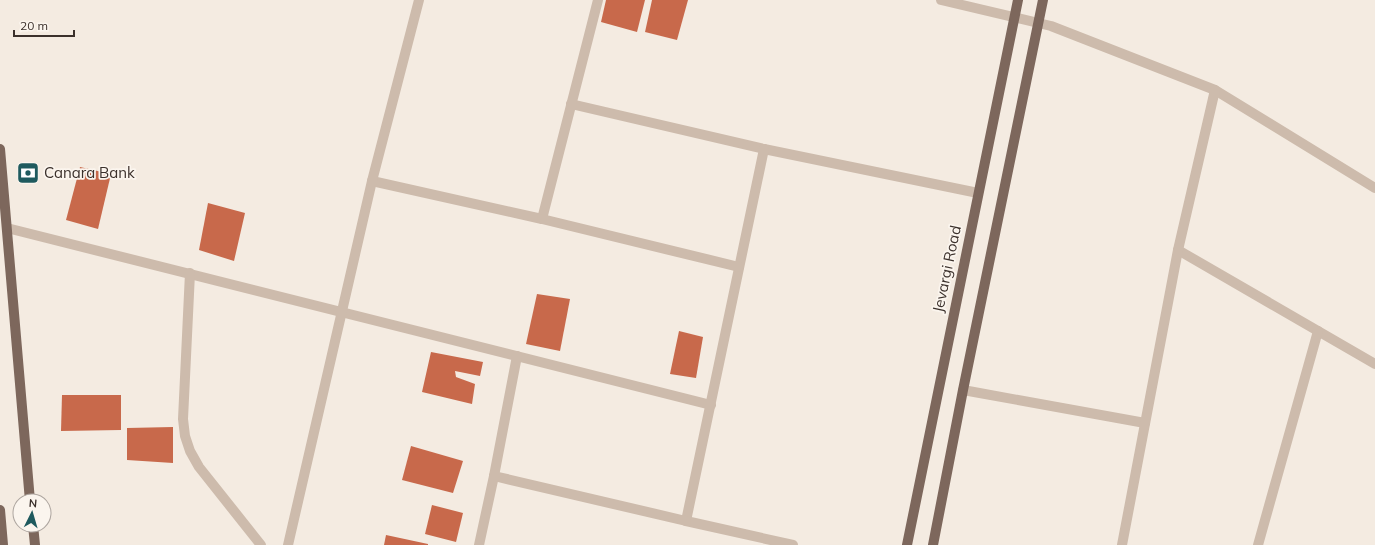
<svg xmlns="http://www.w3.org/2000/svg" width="1375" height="545" viewBox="0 0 1375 545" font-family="Mulish,sans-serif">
<rect width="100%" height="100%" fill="#f4ebe1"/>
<g fill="#c8694b">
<path d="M606,0h39l-8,32 -36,-10z"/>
<path d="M652,0h36l-11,40 -32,-8z"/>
<path d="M80,167l31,7 -13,55 -32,-9z"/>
<path d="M208,203l37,10 -11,48 -35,-11z"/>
<path d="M537,294l33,5 -10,52 -34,-7z"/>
<path d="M679,331l24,6 -7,41 -26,-4z"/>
<path d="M431,352l52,10 -3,14 -25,-5 1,6 19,7 -3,20 -50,-12z"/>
<path d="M62,395h59v35l-60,1z"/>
<path d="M173,427v36l-46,-3v-32z"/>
<path d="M411,446l52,15 -10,32 -51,-13z"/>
<path d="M432,505l31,8 -7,29 -31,-8z"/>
<path d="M386,535l42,9v1h-44z"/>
</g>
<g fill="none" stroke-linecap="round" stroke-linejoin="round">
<g stroke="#cdbbac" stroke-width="10">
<path d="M941,0l110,26 164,64 160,98"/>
<path d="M571,104l193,45 214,44"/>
<path d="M764,149l-78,372 107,24"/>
<path d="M372,181l170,38 56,-219"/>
<path d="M542,219l197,48"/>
<path d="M7,228l704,177"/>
<path d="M1178,250l197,114"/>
<path d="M190,273l-7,146 2,17 5,15 9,16 62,78"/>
<path d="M963,390l182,33"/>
<path d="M494,476l192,45"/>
<path d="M288,545l84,-364 47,-181"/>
<path d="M479,545l15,-69 23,-120"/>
<path d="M1122,545l56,-295 37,-160"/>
<path d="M1258,545l60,-214"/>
</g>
<g stroke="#7d675c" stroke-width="10">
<path d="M0,149l30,352"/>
<path d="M0,510l3,35"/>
<path d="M33,525l2,20"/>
<path d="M907,545l111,-545"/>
<path d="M933,545l30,-155 80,-390"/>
</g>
</g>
<defs>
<g id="bank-square" transform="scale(1.15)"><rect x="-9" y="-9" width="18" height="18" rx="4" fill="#1f5a5e" stroke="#fbf5ee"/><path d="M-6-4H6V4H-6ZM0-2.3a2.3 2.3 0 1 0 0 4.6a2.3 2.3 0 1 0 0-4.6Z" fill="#fff"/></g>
</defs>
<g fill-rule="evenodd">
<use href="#bank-square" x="28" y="173"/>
</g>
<g text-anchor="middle" stroke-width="3.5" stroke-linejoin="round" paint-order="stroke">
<g font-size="15" fill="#3b302b" stroke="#fbf5ee" text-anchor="start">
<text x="44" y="178">Canara Bank</text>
</g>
<g font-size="15" fill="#3b302b" stroke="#fbf5ee">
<text transform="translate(947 269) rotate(-78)" y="5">Jevargi Road</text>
</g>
</g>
<g transform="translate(32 513) rotate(5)"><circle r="19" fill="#fbf5ee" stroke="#aea6a0"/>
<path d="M0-3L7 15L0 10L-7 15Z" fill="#1f5a5e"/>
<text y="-6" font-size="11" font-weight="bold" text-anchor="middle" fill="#3b302b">N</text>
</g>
<path d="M14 30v6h60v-6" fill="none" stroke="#3b302b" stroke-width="2"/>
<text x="20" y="30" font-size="12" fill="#3b302b" stroke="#fbf5ee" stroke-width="3" paint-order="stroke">20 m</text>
</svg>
